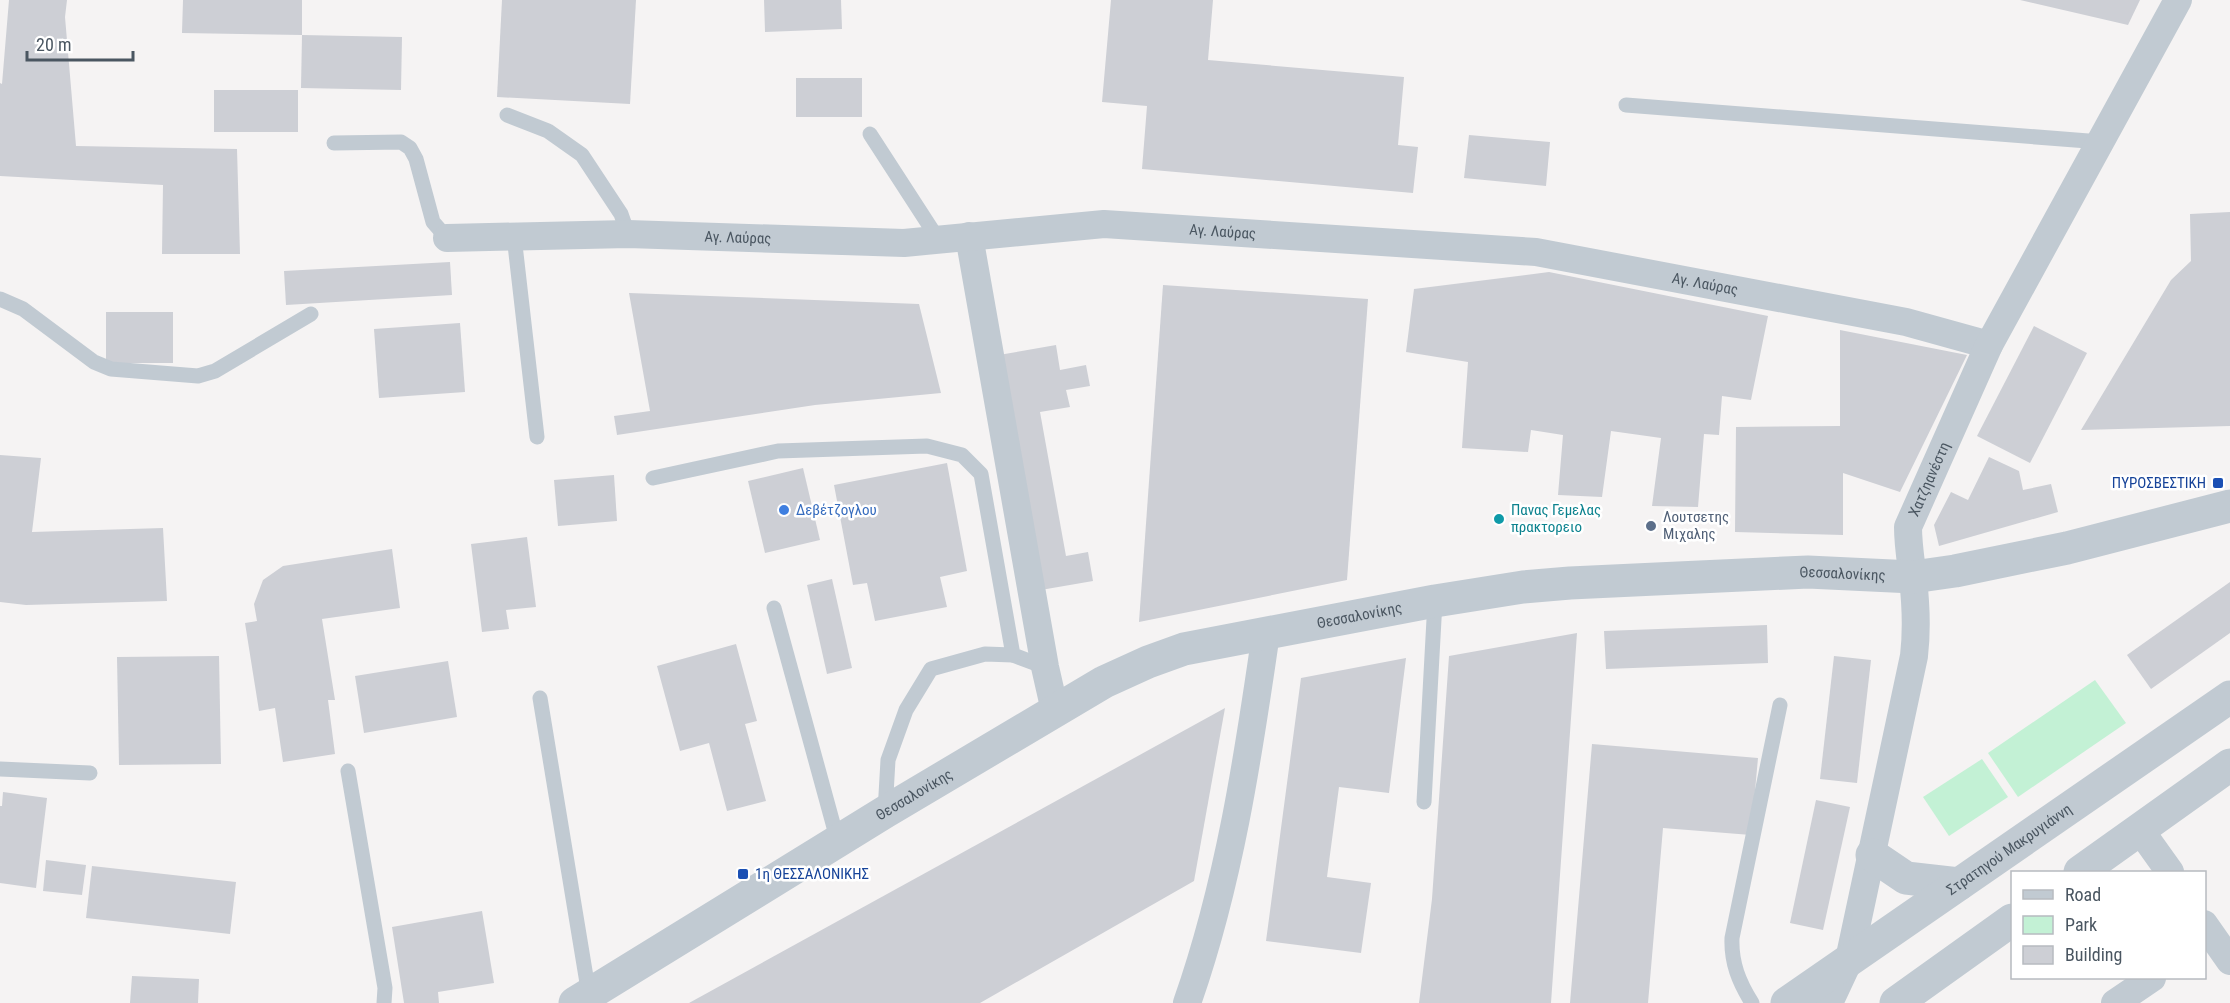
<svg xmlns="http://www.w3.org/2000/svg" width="2230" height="1003" viewBox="0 0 2230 1003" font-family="'Roboto Condensed',sans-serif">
<rect width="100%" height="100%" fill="#f5f3f3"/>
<g fill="#c3f1d5">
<path d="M2095,680l31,43 -108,74 -30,-44z"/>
<path d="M1982,759l26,38 -59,39 -26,-39z"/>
</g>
<g fill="#cdcfd5">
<path d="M9,0h58l-2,17 11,129 161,3 3,105h-78l1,-69 -163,-9v-93l2,1z"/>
<path d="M183,0h119v35l-120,-2z"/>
<path d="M502,0h134l-6,104 -133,-7z"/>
<path d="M764,0h77l1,29 -77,3z"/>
<path d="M1111,0h102l-5,60 196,17 -6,68 20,2 -5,46 -271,-24 5,-63 -45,-4z"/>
<path d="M2020,0h120l-12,25z"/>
<path d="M302,35l100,2 -1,53 -100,-2z"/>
<rect x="796" y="78" width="66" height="39"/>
<rect x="214" y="90" width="84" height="42"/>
<path d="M1469,135l81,7 -4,44 -82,-8z"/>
<path d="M2230,212v214l-149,4 90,-150 20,-19 -1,-47z"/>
<path d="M450,262l2,33 -166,10 -2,-34z"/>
<path d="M1549,272l219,44 -17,84 -29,-4 -3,39 -15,-1 -6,73 -46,-1 9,-68 -50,-7 -9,66 -44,-2 5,-60 -32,-5 -3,22 -66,-4 6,-86 -62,-10 8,-63z"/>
<path d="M1163,285l205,14 -21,281 -208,42z"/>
<path d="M629,293l290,11 22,89 -126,12 -198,30 -3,-19 36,-5z"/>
<rect x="106" y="312" width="67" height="51"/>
<path d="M460,323l5,69 -86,6 -5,-69z"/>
<path d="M2034,326l53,27 -57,110 -53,-27z"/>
<path d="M1840,330l127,25 -67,137 -57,-19v62l-108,-3 1,-105 104,-1z"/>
<path d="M1056,345l4,25 26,-5 4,21 -24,4 4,17 -30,5 26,144 22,-4 5,29 -58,10 -42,-235z"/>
<path d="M0,455l41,3 -9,74 131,-4 4,73 -141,4 -26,-3z"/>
<path d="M1989,457l30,14 4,19 28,-6 7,28 -119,34 -5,-21 17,-33 17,8z"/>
<path d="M947,463l20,108 -27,6 7,30 -72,14 -8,-38 -14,2 -19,-100z"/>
<path d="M803,468l17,72 -55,13 -17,-72z"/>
<path d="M614,475l3,46 -59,5 -4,-46z"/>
<path d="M527,537l9,70 -30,3 3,19 -27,3 -11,-88z"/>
<path d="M392,549l8,59 -78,11 13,81h-7l7,54 -52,8 -8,-54 -16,3 -14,-88 12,-2 -3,-17 9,-24 20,-14z"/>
<path d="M832,579l20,89 -25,6 -20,-89z"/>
<path d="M2230,582v51l-79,56 -24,-34z"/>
<path d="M1767,625l1,38 -162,6 -2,-38z"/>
<path d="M1577,633l-26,370h-132l13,-104 17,-243z"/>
<path d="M736,644l21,77 -12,3 21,77 -39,10 -18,-68 -29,8 -23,-85z"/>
<path d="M219,656l2,108 -102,1 -2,-108z"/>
<path d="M1834,656l37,4 -14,123 -37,-4z"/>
<path d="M1406,658l-17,135 -50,-6 -12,90 44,6 -10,70 -95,-12 35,-263z"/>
<path d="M448,661l9,56 -93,16 -9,-57z"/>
<path d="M1225,708l-31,173 -214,122h-291z"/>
<path d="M1592,744l166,14 -7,77 -88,-7 -15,175h-78z"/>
<path d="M3,792l44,6 -11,90 -36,-5v-77h2z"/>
<path d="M1816,800l34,7 -27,123 -33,-7z"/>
<path d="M46,860l40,5 -4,30 -39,-4z"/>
<path d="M92,866l144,16 -6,52 -144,-16z"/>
<path d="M482,911l12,72 -56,9 1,11h-35l-12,-76z"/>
<path d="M132,976l67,3 -1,24h-68z"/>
</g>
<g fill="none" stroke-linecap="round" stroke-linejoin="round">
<g stroke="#c1cad2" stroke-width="15">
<path d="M1626,105l475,37"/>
<path d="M507,115l41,16 34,24 39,59 7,20"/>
<path d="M870,134l68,105"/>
<path d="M334,143l67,-1 9,6 6,11 17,63 14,16"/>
<path d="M514,236l23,201"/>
<path d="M0,299l23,10 71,53 17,7 87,7 17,-5 96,-57"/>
<path d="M653,478l125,-27 149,-5 35,9 19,19 32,181 32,12"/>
<path d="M774,608l64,234"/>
<path d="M540,698l49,297"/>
<path d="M0,769l90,4"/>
<path d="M348,771l37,217 -1,15"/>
<path d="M1424,802l11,-201"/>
<path d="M885,812l3,-52 18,-50 25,-41 54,-15 28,1"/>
<path d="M1752,1003c-13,-21 -21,-40 -20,-65l48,-233"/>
</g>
<g stroke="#c1cad2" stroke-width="28">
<path d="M969,236l76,431 10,44"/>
<path id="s1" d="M447,238l181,-4 276,9 200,-19 432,28 370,70 83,23"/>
<path d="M2140,830l30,42"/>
<path d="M2204,924l26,37"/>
<path d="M1187,1003c42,-119 61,-245 79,-370"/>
<path id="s2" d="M1829,1003l20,-43 65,-304c3,-26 2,-51 -1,-77 -2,-17 -5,-34 -5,-52l81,-182 189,-345"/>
<path d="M2115,1003l37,-25"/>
</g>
<g stroke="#c1cad2" stroke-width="33">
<path d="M1872,855l34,23 53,6"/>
<path d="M2080,872l150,-107"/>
<path id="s3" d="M575,1003l310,-191 219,-130 44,-20 36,-13 251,-48 88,-14 47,-4 238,-11 105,5 42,-6 112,-23 163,-42"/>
<path id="s4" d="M1787,1003l443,-306"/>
<path d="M1896,1003l116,-83"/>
</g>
</g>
<g fill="#1a4fb4" stroke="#fff" stroke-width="2">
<rect x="2212" y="477" width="12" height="12" rx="3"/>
<rect x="737" y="868" width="12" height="12" rx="3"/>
</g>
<circle fill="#3f7fe0" stroke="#fff" stroke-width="2" cx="784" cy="510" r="6"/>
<circle fill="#0f9aa8" stroke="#fff" stroke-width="2" cx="1499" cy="519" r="6"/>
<circle fill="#5c6f8a" stroke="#fff" stroke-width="2" cx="1651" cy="526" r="6"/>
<g text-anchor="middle" stroke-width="5" stroke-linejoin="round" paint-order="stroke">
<g font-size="15" fill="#4a5661" stroke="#fff">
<text dy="5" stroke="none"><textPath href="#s1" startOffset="777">Αγ. Λαύρας</textPath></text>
<text dy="5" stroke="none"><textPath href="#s1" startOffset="291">Αγ. Λαύρας</textPath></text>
<text dy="5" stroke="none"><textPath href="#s1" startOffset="1263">Αγ. Λαύρας</textPath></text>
<text dy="5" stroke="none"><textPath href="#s2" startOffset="540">Χατζηανέστη</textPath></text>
<text dy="5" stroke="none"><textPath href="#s3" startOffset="1370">Θεσσαλονίκης</textPath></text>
<text dy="5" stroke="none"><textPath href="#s3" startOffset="884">Θεσσαλονίκης</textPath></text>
<text dy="5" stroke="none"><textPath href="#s3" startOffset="398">Θεσσαλονίκης</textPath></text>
<text dy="5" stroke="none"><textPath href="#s4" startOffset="270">Στρατηγού Μακρυγιάννη</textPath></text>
</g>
<g font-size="15" fill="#164399" stroke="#fff" text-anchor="end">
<text x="2206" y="488">ΠΥΡΟΣΒΕΣΤΙΚΗ</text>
<text x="755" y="879" text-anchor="start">1η ΘΕΣΣΑΛΟΝΙΚΗΣ</text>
</g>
<g font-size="15" fill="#366cbe" stroke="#fff" text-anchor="start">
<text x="796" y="515">Δεβέτζογλου</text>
</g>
<g font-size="15" fill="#0d838f" stroke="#fff" text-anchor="start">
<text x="1511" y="515">Πανας Γεμελας<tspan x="1511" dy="17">πρακτορειο</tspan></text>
</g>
<g font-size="15" fill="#4e5e75" stroke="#fff" text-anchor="start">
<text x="1663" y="522">Λουτσετης<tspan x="1663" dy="17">Μιχαλης</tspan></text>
</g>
</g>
<rect x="2011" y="871" width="195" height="108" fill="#ffffff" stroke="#b7bbc0" stroke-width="1.5"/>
<rect x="2023" y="890" width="30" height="9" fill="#c1cad2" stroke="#b7bbc0" stroke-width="1.5"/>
<text x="2065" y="901" font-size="18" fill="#4a5661">Road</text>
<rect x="2023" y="916" width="30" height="18" fill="#c3f1d5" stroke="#b7bbc0" stroke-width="1.5"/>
<text x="2065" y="931" font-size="18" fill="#4a5661">Park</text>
<rect x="2023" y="946" width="30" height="18" fill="#cdcfd5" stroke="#b7bbc0" stroke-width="1.5"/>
<text x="2065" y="961" font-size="18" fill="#4a5661">Building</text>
<path d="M27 51v9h106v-9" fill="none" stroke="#4a5661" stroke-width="3"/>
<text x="36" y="51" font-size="18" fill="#4a5661" stroke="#ffffff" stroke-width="4.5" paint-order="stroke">20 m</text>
</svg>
